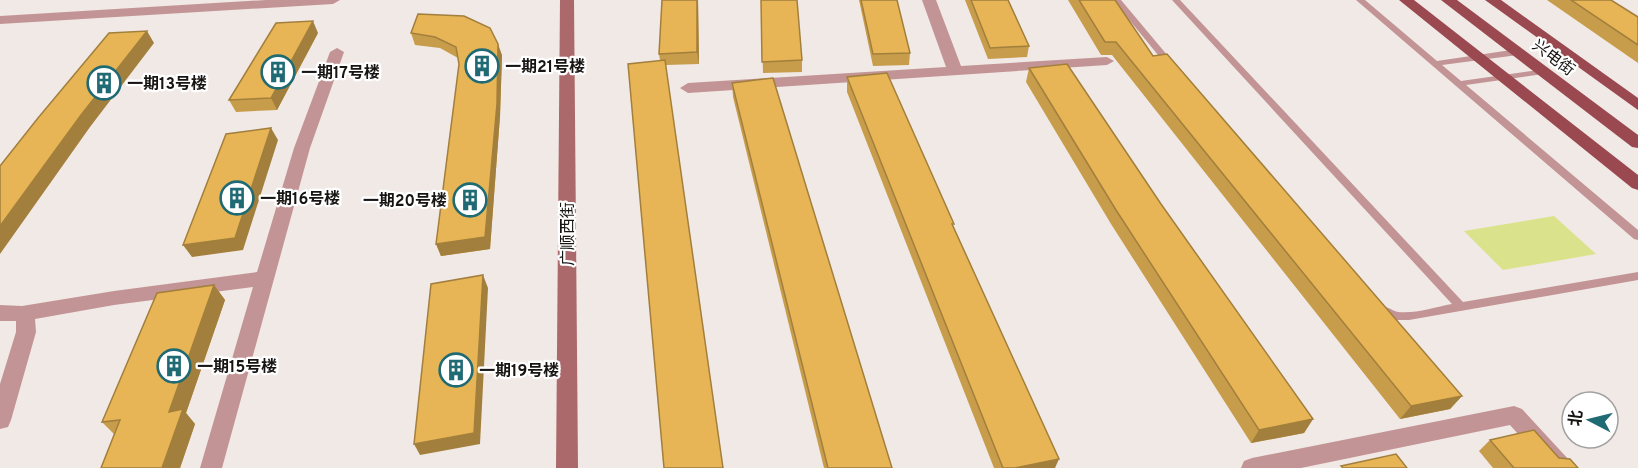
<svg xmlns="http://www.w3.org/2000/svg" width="1638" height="468" viewBox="0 0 1638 468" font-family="Overpass,'Noto Sans SC',sans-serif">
<rect width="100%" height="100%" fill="#f1e9e5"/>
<path fill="#dbe28c" d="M1554,216l42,38 -93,16 -39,-39z"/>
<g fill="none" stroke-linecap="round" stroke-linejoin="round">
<g fill="#c39495" fill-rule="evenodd">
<path d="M1113,0h8l52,62v4h-6z"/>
<path d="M1172,0h8l283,302 175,-30v8l-229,40h-13l-21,-8 -2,-3 2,-3c9,-2 15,4 23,6 17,2 37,-5 54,-8z"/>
<path d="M1356,0h9l72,61 81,-12 4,3 -4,3 -76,10 19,16 85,-12v4l-3,1 -77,11 172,145v10l-4,-1z"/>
</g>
<g fill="#c39495" fill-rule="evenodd">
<path d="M266,0h74l-7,4 -333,20v-8z"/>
<path d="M922,0h14l25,66 146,-9 7,4 -7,4 -419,28 -8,-5 8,-5 258,-16z"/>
<path d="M337,48l7,4 -34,96 -88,320h-22l53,-181 -139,18 -79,14 1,13 -25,88 -3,7 -8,2v-45l16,-52v-11h-16v-16l22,1 92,-15 143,-19 37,-124 36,-96z"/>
<path d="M1514,406l8,3 48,52 3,7h-25l-38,-43 -209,43h-60l3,-7 8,-3z"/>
</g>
<path fill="#ac696c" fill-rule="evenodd" d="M560,0h14l4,468h-22z"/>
<g fill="#99494f" fill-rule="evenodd">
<path d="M1399,0h15l224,175v15l-6,-2z"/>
<path d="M1441,0h16l181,135v13l-6,-1z"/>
<path d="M1485,0h16l137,98v12z"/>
</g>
</g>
<g fill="#c79c4a">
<path d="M662,0h36l1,64 -33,1 -6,-5 -1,-6z"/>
<path d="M761,0l41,60v12l-39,1z"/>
<path d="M859,0h38l13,53 -1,12 -36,1z"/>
<path d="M965,0h43l21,46 -2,11 -39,2z"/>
<path d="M1068,0h47l38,56 309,340 -12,13 -50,10 -288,-364h-11z"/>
<path d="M1547,0h64l27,17v46z"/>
<path d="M418,14l84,41 -2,61 -10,133 -49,7 -5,-12 23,-180 -1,-6 -18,-10 -25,-3 -4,-12z"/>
<path d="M318,33l-41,77 -41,2 -7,-12z"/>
<path d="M1029,68l132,136 152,215 -9,14 -53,10 -140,-219 -85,-142z"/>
<path d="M847,77l107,151 101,240h-61l-147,-376z"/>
<path d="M732,83l160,385h-68l-91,-371z"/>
<path d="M214,285l11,15 -39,113 9,11 -15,44h-79l13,-34 -12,-12z"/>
<path d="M1490,440l69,18 19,10h-85l-14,-17z"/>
</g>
<g fill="#a27f3c">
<path d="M697,0h1l1,64 -2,-12z"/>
<path d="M313,21l5,12 -41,77 -6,-12z"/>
<path d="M147,31l7,12 -64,84 -90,127v-28l81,-111z"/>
<path d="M498,44l4,11 -2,61 -10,133 -49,7 -5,-12z"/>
<path d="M271,128l7,12 -35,110 -51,7 -9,-12z"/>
<path d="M483,275l5,13 -8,156 -60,11 -6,-11z"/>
<path d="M214,285l11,15 -39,113 9,11 -15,44h-18l7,-56z"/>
<path d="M1462,396l-12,13 -50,10 11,-13z"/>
<path d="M1313,419l-9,14 -53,10 8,-13z"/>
<path d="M1059,459l-4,9h-40z"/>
</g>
<g fill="#e7b556" stroke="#a27f3c" stroke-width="1.5">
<path d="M662,0h35v52l-38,2z"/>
<path d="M761,0h36l5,60 -40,2z"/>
<path d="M861,0h36l13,53 -37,1z"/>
<path d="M971,0h37l21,46 -39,2z"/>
<path d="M1079,0h36l38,56 14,-2 295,342 -51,10 -295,-364h-11z"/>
<path d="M1571,0h40l27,17v28z"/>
<path d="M418,14l46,2 26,12 8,16 -1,60 -12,133 -49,7 23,-180 -3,-17 -21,-10 -24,-4z"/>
<path d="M313,21l-42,77 -42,2 47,-77z"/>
<path d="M147,31l-66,84 -81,111v-60l38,-48 71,-85z"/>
<path d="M665,60l58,408h-59l-36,-404z"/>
<path d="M1067,64l94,140 152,215 -54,11 -143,-220 -87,-142z"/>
<path d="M887,73l67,151h-2l107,235 -44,9h-12l-156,-391z"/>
<path d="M773,78l119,390h-64l-96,-385z"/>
<path d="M271,128l-36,110 -52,7 43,-111z"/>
<path d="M483,275l-9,158 -60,11 17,-160z"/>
<path d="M214,285l-45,127 14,-3 -21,59h-61l19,-48 -18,2 55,-129z"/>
<path d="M1534,430l25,28 11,1 8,9h-64l-24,-28z"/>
<path d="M1396,454l11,14h-64l-2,-2z"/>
</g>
<defs>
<g id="building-ring" transform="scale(1.725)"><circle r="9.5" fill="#fff" stroke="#206a74" stroke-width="1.5"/><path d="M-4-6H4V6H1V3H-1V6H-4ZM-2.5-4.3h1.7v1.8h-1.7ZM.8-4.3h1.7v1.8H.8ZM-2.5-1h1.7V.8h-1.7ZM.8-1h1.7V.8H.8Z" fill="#206a74"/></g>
</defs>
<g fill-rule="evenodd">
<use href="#building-ring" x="482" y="66"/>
<use href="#building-ring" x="278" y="72"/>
<use href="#building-ring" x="104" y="83"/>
<use href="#building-ring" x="237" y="198"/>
<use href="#building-ring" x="470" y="200"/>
<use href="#building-ring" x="174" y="366"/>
<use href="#building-ring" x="456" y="370"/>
</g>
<g text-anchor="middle" stroke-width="4.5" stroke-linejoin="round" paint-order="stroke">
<g font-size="16" fill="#171413" stroke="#fff">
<text transform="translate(1554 57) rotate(37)" y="6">兴电街</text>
<text transform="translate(567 234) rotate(-90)" y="6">广顺西街</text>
</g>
<g font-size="16" font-weight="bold" fill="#171413" stroke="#fff" text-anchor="start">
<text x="505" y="72">一期21号楼</text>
<text x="301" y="78">一期17号楼</text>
<text x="127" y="89">一期13号楼</text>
<text x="260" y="204">一期16号楼</text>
<text x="447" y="206" text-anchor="end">一期20号楼</text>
<text x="197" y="372">一期15号楼</text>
<text x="479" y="376">一期19号楼</text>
</g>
</g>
<g transform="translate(1590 420) rotate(277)"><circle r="28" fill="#ffffff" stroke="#a2a1a1" stroke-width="1.5"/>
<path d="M0-4.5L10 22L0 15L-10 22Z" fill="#206a74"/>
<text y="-9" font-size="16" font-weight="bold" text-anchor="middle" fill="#171413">北</text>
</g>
</svg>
